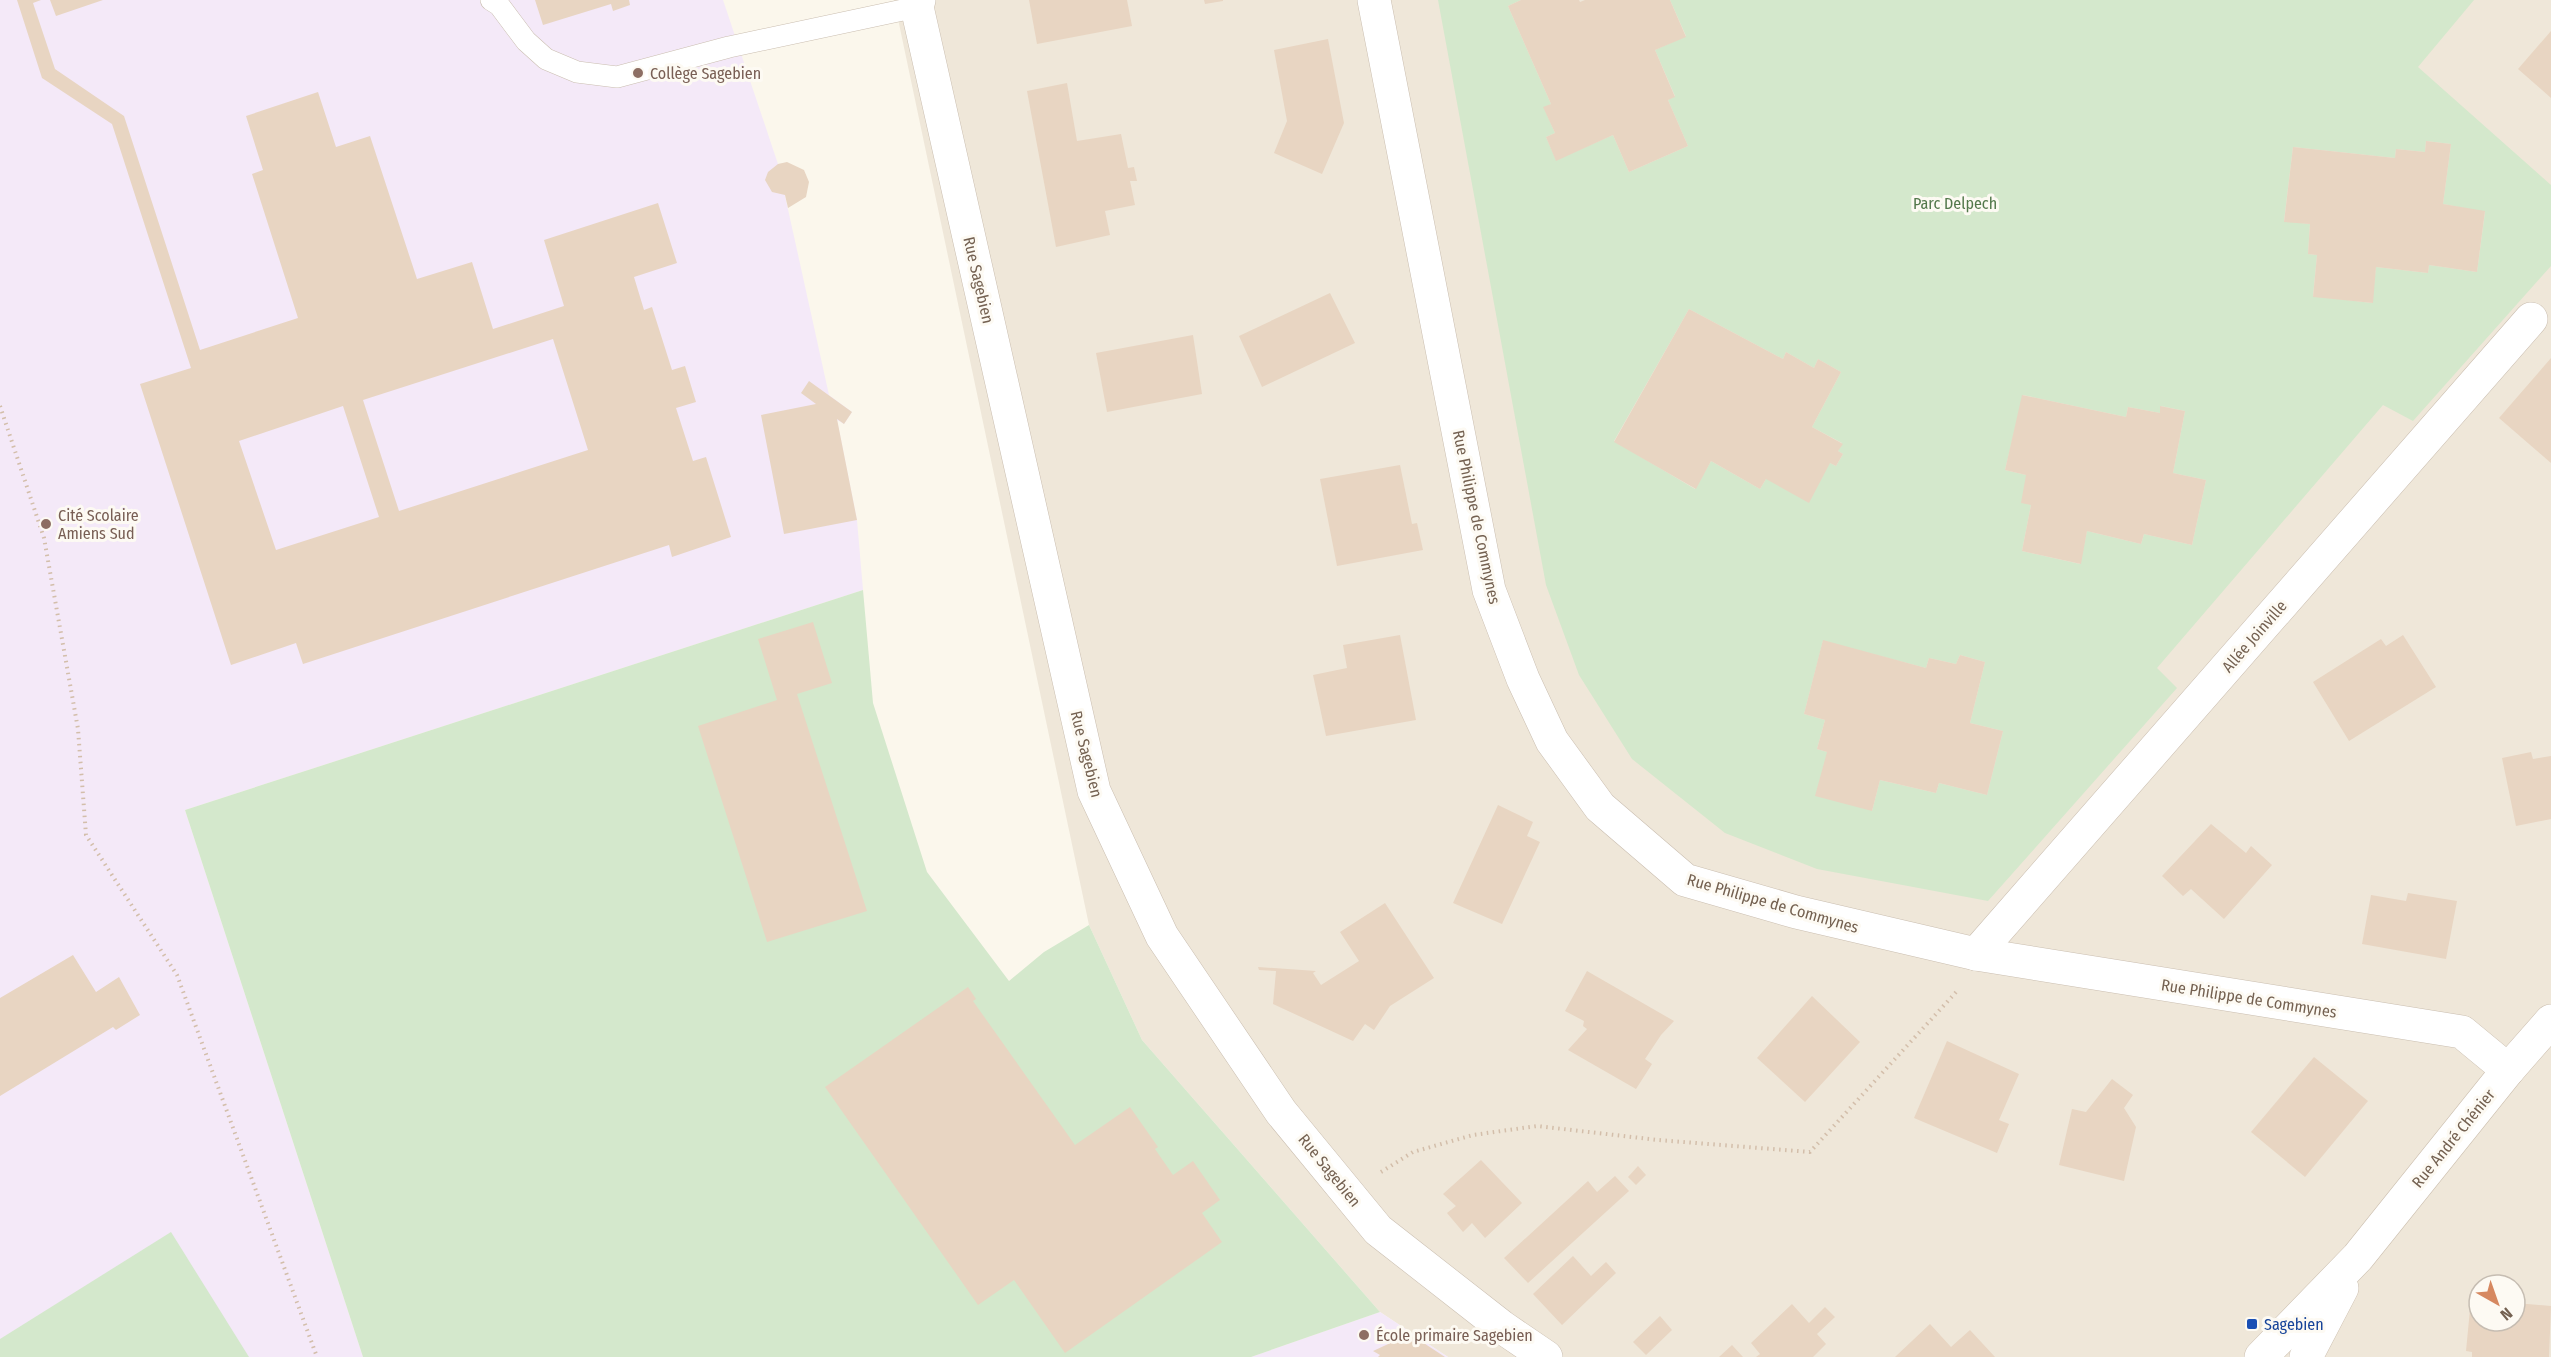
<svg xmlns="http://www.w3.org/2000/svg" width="2551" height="1357" viewBox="0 0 2551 1357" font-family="'Fira Sans Condensed',sans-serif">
<rect width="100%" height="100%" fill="#fbf7ec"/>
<path fill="#efe7d9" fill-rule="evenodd" d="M894,0h1657v1357h-1103l-68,-45 -238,-272 -53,-115zM2479,1285h36v36h-36z"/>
<g fill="#f4e9f8">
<path d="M0,0h723l55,164 51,231 23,17 -8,12 -7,-4 20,100 6,70 -678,220 178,547h-363z"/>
<path d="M1380,1312l68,45h-197z"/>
</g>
<g fill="#d4e8cc" fill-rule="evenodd">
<path d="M1438,0h83l-13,6 43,98 -7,4 11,25 -9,4 10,23 57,-25 16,37 59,-26 -20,-46 7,-4 -20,-46 31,-14 -16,-36h804l-56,67 133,118v81l-138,155 -30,-16 -226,263 20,20 -189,213 -171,-32 -92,-36 -93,-74 -53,-84 -33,-90zM2426,141l25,3 -8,60 42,8 -8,60 -48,-7 -1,8 -52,-6 -4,36 -59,-7 4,-41 -9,-1 2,-30 -26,-3 9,-74 102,11 1,-9 29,3zM1689,309l94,50 3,-7 28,16 4,-9 23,13 -29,55 30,16 -4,8 5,3 -7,12 -6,-3 -64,16 -6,10 -49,-28 -16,28 -81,-48zM2023,395l103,22 2,-10 32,6 1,-7 24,5 -12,62 33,7 -14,65 -48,-11 -3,10 -54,-13 -7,33 -58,-13 9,-46 -5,-30 -21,-5zM1823,641l103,27 3,-10 27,6 4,-9 25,7 -15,61 33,8 -16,64 -48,-12 -3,10 -56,-13 -8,31 -45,-59 -10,-3 8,-29 -21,-6z"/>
<path d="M863,590l10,113 54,169 82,109 35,-29 45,-27 53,115 238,272 -129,45h-888l-178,-547z"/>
<path d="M171,1232l78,125h-249v-18z"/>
</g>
<g fill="#e8d5c2" fill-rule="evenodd">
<path d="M17,0h24l-8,3 22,66 69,47 76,234 98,-32 -46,-144 11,-4 -17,-54 72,-24 18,55 34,-11 47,143 55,-17 21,67 71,-23 -20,-66 114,-37 19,60 -43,14 10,33 8,-3 20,63 13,-4 11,36 -20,6 17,53 13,-4 25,80 -59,20 -3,-12 -366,119 -7,-21 -65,22 -91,-281 51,-16 -79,-244 -70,-46zM553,339l35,111 -189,61 -36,-111zM343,406l36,111 -103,33 -37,-109z"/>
<path d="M50,0h53l-47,16z"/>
<path d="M535,0h94l1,5 -17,6 -2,-7 -68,21z"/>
<path d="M1029,0h98l5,26 -95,18z"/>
<path d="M1204,0h19v1l-18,3z"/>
<path d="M1521,0h58l1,2 5,-2h85l16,37 -31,13 20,47 -7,3 20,46 -59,26 -16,-37 -57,26 -10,-24 9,-4 -12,-26 8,-3 -43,-98z"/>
<path d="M2551,31v67l-33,-29z"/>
<path d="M1328,39l16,84 -22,51 -48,-21 13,-32 -13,-71z"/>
<path d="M1067,83l10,58 44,-7 7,34 6,-1 3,14h-7l5,24 -30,6 5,24 -54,12 -29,-156z"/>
<path d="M2426,141l25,3 -8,60 42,7 -8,61 -48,-7 -1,8 -52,-6 -3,36 -60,-6 4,-42 -9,-1 2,-30 -26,-2 9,-75 102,11 1,-9 29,3z"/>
<path d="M787,162l17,8 5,12 -3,15 -18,11 -3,-13 -13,-3 -7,-12 3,-8 10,-8z"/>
<path d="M1330,293l25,50 -93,44 -23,-51z"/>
<path d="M1689,309l94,50 3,-7 28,16 4,-9 23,13 -29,55 31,17 -5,7 5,3 -7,12 -6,-3 -21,40 -43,-24 -6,10 -49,-28 -15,28 -82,-47z"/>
<path d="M1193,335l9,59 -95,18 -11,-59z"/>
<path d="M2551,358v105l-52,-45z"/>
<path d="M809,381l43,31 -8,12 -7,-5 20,101 -73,14 -23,-119 55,-11 -15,-11z"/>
<path d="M2022,395l104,22 2,-10 32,6v-7l25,5 -12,62 33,7 -14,65 -48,-11 -3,10 -54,-13 -6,33 -59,-13 9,-46 -10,-2 5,-28 -21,-5z"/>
<path d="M1400,465l12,59 5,-1 6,27 -86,16 -17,-87z"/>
<path d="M813,622l19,61 -35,11 70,217 -100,31 -69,-216 79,-26 -19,-61z"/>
<path d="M1400,635l16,85 -90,16 -13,-61 34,-7 -4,-23z"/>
<path d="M2403,635l33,52 -87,54 -36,-59 68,-43 5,7z"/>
<path d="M1823,640l103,28 3,-10 27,6 4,-9 25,7 -15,61 33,8 -16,64 -48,-12 -3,10 -56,-13 -8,31 -57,-15 12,-44 -10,-3 8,-29 -21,-6z"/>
<path d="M2531,752l2,7 18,-3v63l-35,7 -14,-68z"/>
<path d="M1498,805l35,17 -6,14 13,6 -38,82 -49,-21z"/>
<path d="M2211,824l35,29 5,-7 21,19 -48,54 -33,-30 -8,7 -21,-20z"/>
<path d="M2408,893l49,8 -11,58 -84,-15 9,-49 35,6z"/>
<path d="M1385,903l49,75 -44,28 -16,24 -9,-6 -12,17 -80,-37 3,-33 -17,-1 -1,-3 58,4 -3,2 8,12 38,-24 -19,-29z"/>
<path d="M73,955l23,37 23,-15 21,38 -24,15 -3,-3 -113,69v-98z"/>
<path d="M1587,971l87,50 -13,14 -16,24 7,5 -16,25 -68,-39 19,-21 -4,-3 1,-5 -19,-10z"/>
<path d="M968,987l8,12 -3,2 102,144 55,-38 28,40 -3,2 18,26 20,-14 27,39 -18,13 20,29 -157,111 -51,-73 -36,25 -153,-218z"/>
<path d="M1812,996l48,46 -55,60 -48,-44z"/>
<path d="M1947,1041l72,33 -20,46 10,4 -12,29 -83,-35z"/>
<path d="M2314,1057l54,44 -63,76 -54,-45z"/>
<path d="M2112,1079l21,16 -9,13 12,19 -12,54 -65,-16 13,-56 14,3z"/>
<path d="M1481,1160l41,43 -37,35 -13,-15 -9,9 -16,-19 9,-7 -13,-12z"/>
<path d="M1638,1166l8,9 -10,10 -8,-8z"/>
<path d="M1615,1176l14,15 -101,92 -24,-25 84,-77 9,11z"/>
<path d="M1573,1256l18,20 15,-14 10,11 -54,52 -29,-31z"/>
<path d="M2471,1299h8v22h36v-18l36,3 -2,51h-77v-5l-6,-1z"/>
<path d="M1792,1304l17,19 16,-16 10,10 -18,17 9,10 -13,13h-57l4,-3 -9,-11z"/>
<path d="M1660,1316l12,14 -26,25 -13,-13z"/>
<path d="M1930,1324l21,23 19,-17 25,27h-100z"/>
<path d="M1410,1334l35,23h-67l2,-2 -7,-4z"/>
<path d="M1732,1345l11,12h-24z"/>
</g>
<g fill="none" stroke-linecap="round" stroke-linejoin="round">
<g stroke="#cabeb0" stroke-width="22">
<path id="lane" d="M491,0l8,5 27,36 20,18 31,13 40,5 112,-30 188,-40 -3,-7"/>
</g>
<g stroke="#cabeb0" stroke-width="34">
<g id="street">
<path d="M919,0l-2,7 177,784 68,145 119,176 97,118 124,97 44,30"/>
<path d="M1374,0l115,590 34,89 29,62 48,66 85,73 111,32 180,42 486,78 46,38"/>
<path d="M1976,954l555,-635"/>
</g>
</g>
<g stroke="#ccbfaf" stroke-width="34">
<g id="secondary">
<path d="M2261,1357l97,-100 150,-187 43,-49"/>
<path d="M2306,1357l36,-69"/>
</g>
</g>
<g stroke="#d3beaa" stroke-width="4" stroke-dasharray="1.5 4.5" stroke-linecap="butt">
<path d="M0,406l44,132 34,191 8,106 91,140 140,382"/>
<path d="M1381,1172l32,-20 60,-17 64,-9 121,14 152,12 148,-162"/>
</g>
<use href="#lane" stroke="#fff" stroke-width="21"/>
<use href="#street" stroke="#fff" stroke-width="33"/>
<use href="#secondary" stroke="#fff" stroke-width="33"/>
</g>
<g fill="#8d6e63" stroke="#fdfaf3" stroke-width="2">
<circle cx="638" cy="73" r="6"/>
<circle cx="46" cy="524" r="6"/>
<circle cx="1364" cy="1335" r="6"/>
</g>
<rect fill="#1a4fb4" stroke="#fdfaf3" stroke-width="2" x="2246" y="1318" width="12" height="12" rx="3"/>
<g text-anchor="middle" stroke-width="6" stroke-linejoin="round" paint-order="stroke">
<g font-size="16" fill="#785e54" stroke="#fdfaf3" text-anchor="start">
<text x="650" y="79">Collège Sagebien</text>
<text x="58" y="521">Cité Scolaire<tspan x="58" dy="18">Amiens Sud</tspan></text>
<text x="1376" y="1341">École primaire Sagebien</text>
</g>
<g font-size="16" fill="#53784b" stroke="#fdfaf3">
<text x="1955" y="209">Parc Delpech</text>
</g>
<g font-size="16" fill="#746151" stroke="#fdfaf3">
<text transform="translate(979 280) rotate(77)" y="6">Rue Sagebien</text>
<text transform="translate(1477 517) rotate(78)" y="6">Rue Philippe de Commynes</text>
<text transform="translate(2254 636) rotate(-49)" y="6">Allée Joinville</text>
<text transform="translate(1087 754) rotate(76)" y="6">Rue Sagebien</text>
<text transform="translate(1773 903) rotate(16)" y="6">Rue Philippe de Commynes</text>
<text transform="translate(2249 998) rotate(9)" y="6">Rue Philippe de Commynes</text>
<text transform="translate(2453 1138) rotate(-51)" y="6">Rue André Chénier</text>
<text transform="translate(1330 1170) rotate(51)" y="6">Rue Sagebien</text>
</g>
<g font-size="16" fill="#164399" stroke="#fdfaf3" text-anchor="start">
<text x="2264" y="1330">Sagebien</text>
</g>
</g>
<g transform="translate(2497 1303) rotate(140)"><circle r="28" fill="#fdfaf3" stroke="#c6bdb2" stroke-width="1.5"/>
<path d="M0-4.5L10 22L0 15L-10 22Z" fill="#d68860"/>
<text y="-9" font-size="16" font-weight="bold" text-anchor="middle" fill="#746151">N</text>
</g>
</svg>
